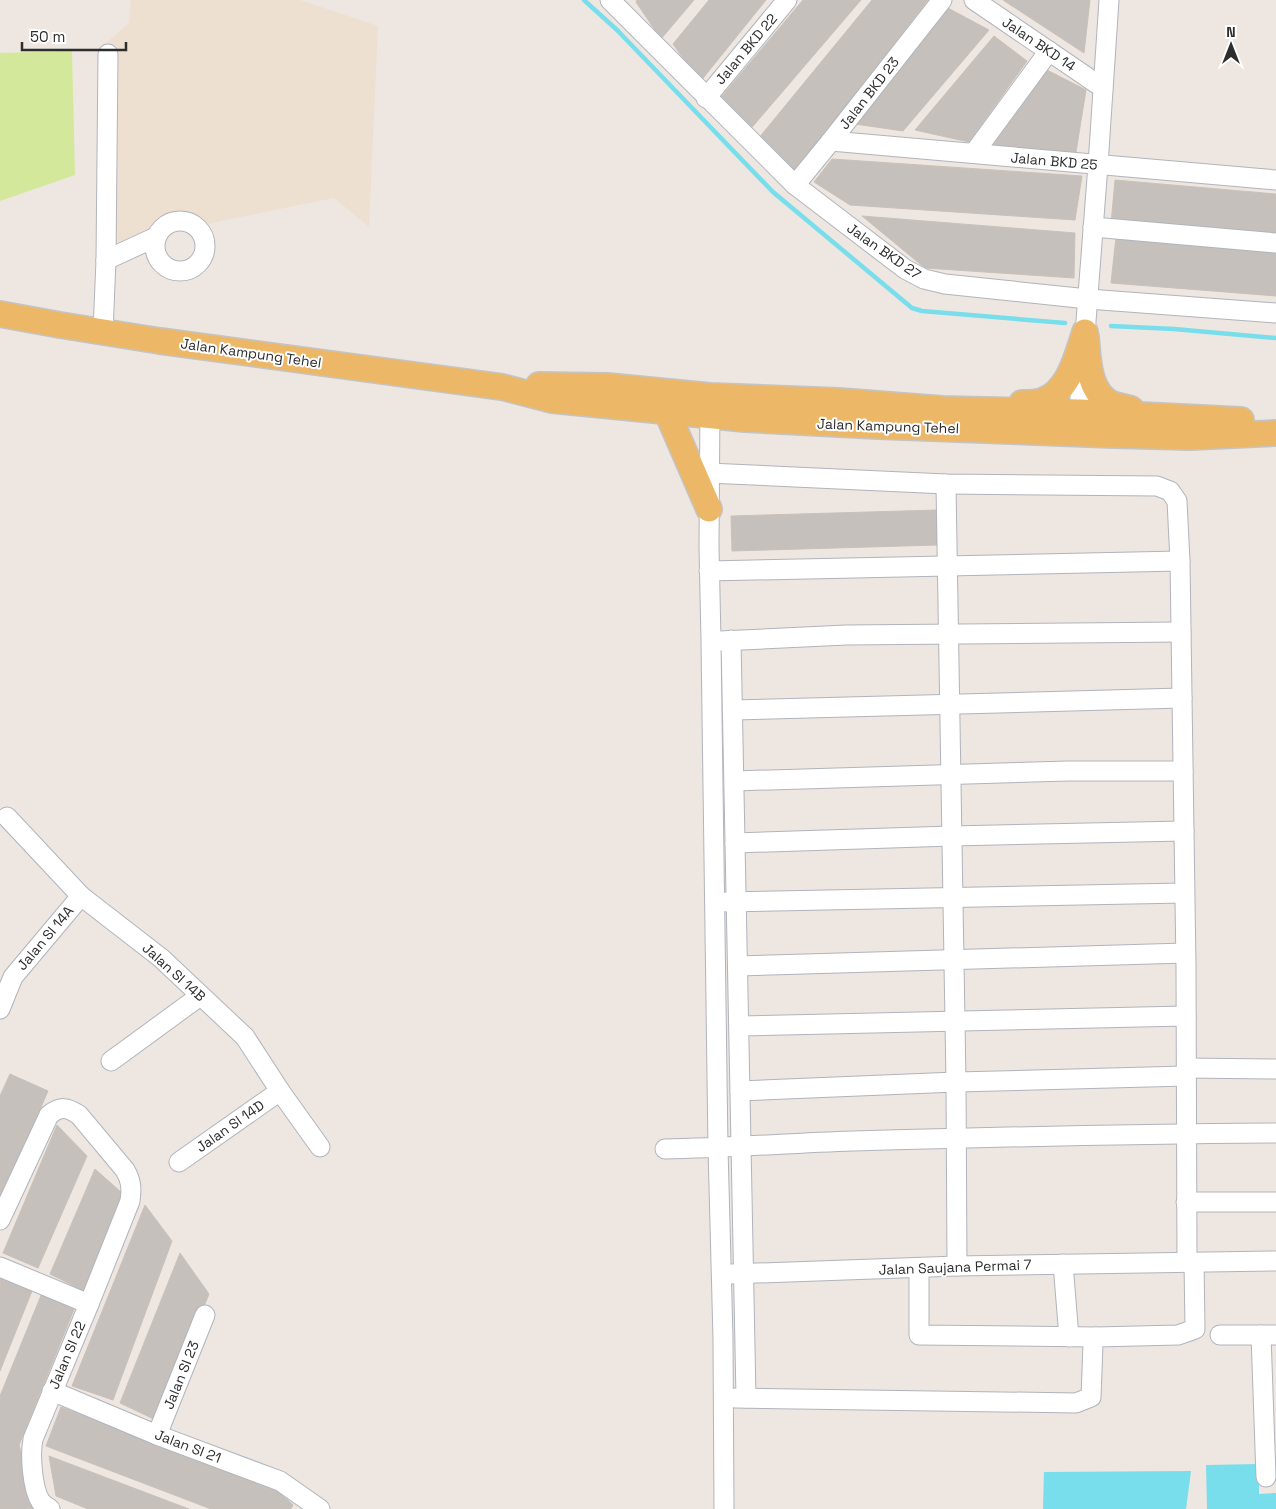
<svg xmlns="http://www.w3.org/2000/svg" width="1276" height="1509" viewBox="0 0 1276 1509" font-family="'Space Grotesk',sans-serif">
<rect width="100%" height="100%" fill="#eee6e0"/>
<path fill="#eee0d1" d="M131,0h169l78,26 -9,201 -35,-29 -235,48v-197l30,-26z"/>
<path fill="#d4e89b" d="M72,51l3,124 -75,26v-148z"/>
<g fill="#78deeb">
<path d="M1259,1464v30l17,-1v16h-69l-1,-44z"/>
<path d="M1191,1471l-5,38h-143l1,-37z"/>
</g>
<g fill="none" stroke-linecap="round" stroke-linejoin="round">
<g stroke="#78deeb" stroke-width="4.5">
<path d="M584,0l33,30 156,162 139,116 10,3 143,12"/>
<path d="M1111,326l63,3 102,9"/>
</g>
</g>
<g fill="#c6c0bc" stroke="#c9c1b9">
<path d="M637,0h57l-33,39 -25,-37z"/>
<path d="M709,0h57l-66,82 -27,-38z"/>
<path d="M803,0h58l-113,132 -32,-29z"/>
<path d="M872,0h56l-136,175 -34,-36z"/>
<path d="M1003,0h87l-6,53z"/>
<path d="M946,7l43,23 -86,101 -48,-7z"/>
<path d="M994,36l33,25 -58,81 -54,-12z"/>
<path d="M1047,70l39,20 -10,62 -85,-4z"/>
<path d="M832,159l250,17 -7,44 -225,-15 -36,-23z"/>
<path d="M1115,180l161,14v45l-165,-15z"/>
<path d="M862,216l213,17 -1,45 -149,-10z"/>
<path d="M1116,237l160,13v46l-165,-13z"/>
<path d="M937,510l1,35 -206,6 -1,-35z"/>
<path d="M10,1074l38,17 -48,111v-106z"/>
<path d="M57,1125l30,31 -49,112 -35,-15z"/>
<path d="M95,1169l27,24 -38,98 -34,-17z"/>
<path d="M145,1205l27,36 -59,159 -41,-14z"/>
<path d="M180,1253l29,41 -51,127 -38,-18z"/>
<path d="M0,1277l32,14 -32,80z"/>
<path d="M42,1293l33,14 -56,138 17,64h-36v-113z"/>
<path d="M61,1407l218,85 14,13 -2,4h-80l-165,-63z"/>
<path d="M49,1456l140,53h-101l-32,-13z"/>
</g>
<g fill="none" stroke-linecap="round" stroke-linejoin="round">
<g stroke="#b0b4bc" stroke-width="21">
<g id="minor">
<path d="M610,0l185,185 110,84 19,10 21,5 143,15 188,14"/>
<path d="M974,0l129,88"/>
<path d="M706,98l81,-98"/>
<path d="M831,141l445,39"/>
<path d="M974,153l75,-102"/>
<path d="M795,185l36,-44 111,-141"/>
<circle cx="180" cy="246" r="25"/>
<path d="M1093,227l183,16"/>
<path d="M106,260l50,-23"/>
<path d="M103,332l3,-72 2,-206"/>
<path d="M710,403l-1,144 2,94 7,507 5,191 1,170"/>
<path d="M1079,412l19,-247 11,-165"/>
<path d="M708,473l238,11 211,2 13,5 7,10 3,60 6,406 1,295"/>
<path d="M946,484l10,598 1,184"/>
<path d="M709,571l471,-10"/>
<path d="M731,640l15,758"/>
<path d="M720,641l126,-6 335,-3"/>
<path d="M733,710l449,-12"/>
<path d="M734,781l334,-10h115"/>
<path d="M7,817l74,79 80,62 84,79 35,54 40,56"/>
<path d="M735,843l217,-7 232,-5"/>
<path d="M726,902l458,-9"/>
<path d="M738,966l447,-13"/>
<path d="M0,1009l13,-32 68,-81"/>
<path d="M739,1026l447,-10"/>
<path d="M111,1061l89,-65"/>
<path d="M1186,1068l90,1"/>
<path d="M740,1091l216,-9 230,-6"/>
<path d="M665,1149c63,-1 125,-6 188,-8 141,-4 282,-7 423,-8"/>
<path d="M179,1162l101,-71"/>
<path d="M1186,1202h90"/>
<path d="M0,1220l49,-105c12,-9 18,-8 30,0l46,55c6,10 7,18 5,31l-41,103 -56,135c-3,15 -1,50 8,63 3,3 6,5 9,7"/>
<path d="M1063,1264l6,73"/>
<path d="M0,1267l89,37"/>
<path d="M919,1268v67l177,2"/>
<path d="M731,1274l226,-8 319,-5"/>
<path d="M1220,1335h56"/>
<path d="M1261,1335l5,142"/>
<path d="M52,1391l105,44 123,46 40,28"/>
<path d="M735,1398l341,5 15,-6 2,-53 3,-7 82,-2 17,-6 -1,-67"/>
<path d="M157,1435l48,-120"/>
</g>
</g>
<g stroke="#c4c4c4" stroke-width="28">
<g id="major">
<path d="M0,314l60,11 100,16 342,46 50,13 193,19 133,7 236,9 76,2 86,-4"/>
<path d="M1086,337c2,22 2,56 26,67 5,2 13,3 19,5"/>
<path d="M539,385l68,1 103,10 129,5 103,8 137,3 162,8"/>
<path d="M1022,403c6,0 14,0 20,-2 27,-9 35,-45 43,-69"/>
<path d="M667,412l42,97"/>
</g>
</g>
<use href="#minor" stroke="#fff" stroke-width="19"/>
<use href="#major" stroke="#ecb867" stroke-width="25"/>
</g>
<g text-anchor="middle" stroke-width="4" stroke-linejoin="round" paint-order="stroke">
<g font-size="14" fill="#2d2d2d" stroke="#fff">
<text transform="translate(1039 44) rotate(34)" y="5">Jalan BKD 14</text>
<text transform="translate(746 49) rotate(-50)" y="5">Jalan BKD 22</text>
<text transform="translate(869 93) rotate(-52)" y="5">Jalan BKD 23</text>
<text transform="translate(1054 161) rotate(5)" y="5">Jalan BKD 25</text>
<text transform="translate(884 251) rotate(35)" y="5">Jalan BKD 27</text>
<text transform="translate(251 353) rotate(8)" y="5">Jalan Kampung Tehel</text>
<text transform="translate(888 426) rotate(2)" y="5">Jalan Kampung Tehel</text>
<text transform="translate(45 938) rotate(-50)" y="5">Jalan SI 14A</text>
<text transform="translate(174 972) rotate(42)" y="5">Jalan SI 14B</text>
<text transform="translate(230 1126) rotate(-35)" y="5">Jalan SI 14D</text>
<text transform="translate(955 1267) rotate(-2)" y="5">Jalan Saujana Permai 7</text>
<text transform="translate(67 1355) rotate(-67)" y="5">Jalan SI 22</text>
<text transform="translate(181 1375) rotate(-68)" y="5">Jalan SI 23</text>
<text transform="translate(188 1446) rotate(21)" y="5">Jalan SI 21</text>
</g>
</g>
<g transform="translate(1231 45)" stroke="#ffffff" stroke-width="4" paint-order="stroke">
<path d="M0-4L9 19L0 12L-9 19Z" fill="#2d2d2d"/>
<text y="-8" font-size="14" font-weight="bold" text-anchor="middle" fill="#2d2d2d">N</text>
</g>
<path d="M22 42v8h104v-8" fill="none" stroke="#2d2d2d" stroke-width="2.5"/>
<text x="30" y="42" font-size="15" fill="#2d2d2d" stroke="#ffffff" stroke-width="4" paint-order="stroke">50 m</text>
</svg>
